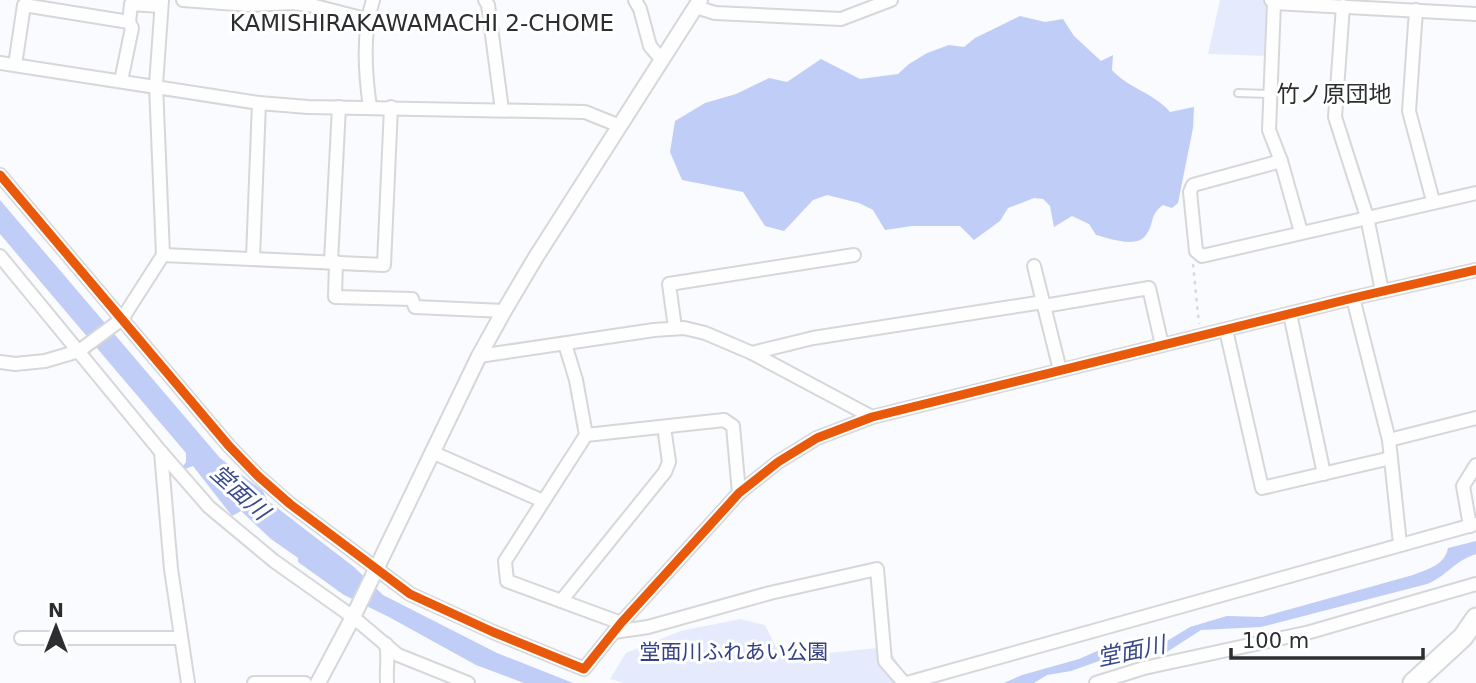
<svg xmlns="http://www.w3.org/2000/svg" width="1476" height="683" viewBox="0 0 1476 683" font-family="'DejaVu Sans','Noto Sans JP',sans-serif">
<rect width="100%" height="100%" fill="#f9fbfe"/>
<g fill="#e5ebfc">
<path d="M1220,0h45l5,5 -1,51 -61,-2z"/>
<path d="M740,619l25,6 11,22 11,10 91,-9 15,8 18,27h-287l-14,-4 16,-26 55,-22z"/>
</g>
<g fill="#c0cdf6">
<path d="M1020,16l25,6 18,-3 11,17 27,25 12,-6 -1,15c16,18 42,23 58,42l24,-5 -1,21 -15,75 -6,5 -9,-3c-14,10 -8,18 -17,30 -10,14 -37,3 -50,0l-7,-11 -17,-8 -18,11 -4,-21 -7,-7 -9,-1 -26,10 -8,13 -26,19 -14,-14h-48l-27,4 -12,-20 -14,-7 -32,-8 -14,5 -29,31 -19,-5 -22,-34 -61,-12 -12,-28 5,-31 30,-18 31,-9 33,-16 18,4 34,-23 39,20 38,-5 11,-10 18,-11 22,-8 15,2 11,-9z"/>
<path d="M0,200l220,258 43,33 4,9 87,67 29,28 114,58 76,30h-49l-48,-18 -87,-48 -45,-22 -46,-33v-4l-27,-19 -30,-28 -9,5 -39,-50 -8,3 -2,-3 3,-4v-9l-186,-219z"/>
<path d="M1476,541v13c-22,7 -29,22 -49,30l-166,43 -60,3 -34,22 -54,4 -42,15 -24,4 -13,8h-30l18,-8 57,-16 25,-11 25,-6 38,-1 23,-14 37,-11 35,1 151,-42c15,-6 32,-10 35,-27z"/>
</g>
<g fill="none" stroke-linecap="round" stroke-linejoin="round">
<g stroke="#d6d7d9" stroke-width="10">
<path id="service" d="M1238,93l32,1"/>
</g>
<g stroke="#d6d7d9" stroke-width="16">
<g id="minor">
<path d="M183,0l66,5 44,-2 22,3 54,14"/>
<path d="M485,0l3,5 14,105"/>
<path d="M635,0l5,9 10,37 12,14"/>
<path d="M1271,0l3,3 202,11"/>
<path d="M1274,3l-5,127 12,31 -88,24 -3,7 6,59 6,5 274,-63"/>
<path d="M1343,6l-8,111 32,100 15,74"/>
<path d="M696,7l19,6 126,6 50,-19"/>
<path d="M1416,10l-7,101 24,90"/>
<path d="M0,63l259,40 49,4 277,5 35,14"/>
<path d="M15,65l9,-60 105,17 2,-18 30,2"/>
<path d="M121,81l11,-53 -3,-6"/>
<path d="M370,107c-5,-34 -8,-74 3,-107"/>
<path d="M1281,161l20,71"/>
<path d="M0,175l229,271 29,30 32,28 120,90 83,38 91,37 37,-46 118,-130 39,-31 39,-24 55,-21 481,-119 123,-28"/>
<path d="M163,255l221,10 7,-158"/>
<path d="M0,256l161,196 48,55 65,54 79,56 45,38 70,28"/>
<path d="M253,258l6,-155"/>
<path d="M331,261l8,-154"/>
<path d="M336,262l-1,35 77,2 3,8 89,4"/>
<path d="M1034,266l26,104"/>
<path d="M1353,298l36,142 11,104"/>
<path d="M1044,306l105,-18 13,57"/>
<path d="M1290,314l34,160"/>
<path d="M675,328l-6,-44 185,-29"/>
<path d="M1226,330l36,158 129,-30"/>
<path d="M565,344l11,36 10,55 -81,126 2,20 114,42"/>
<path d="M752,353l61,-15 230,-36"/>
<path d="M479,356l175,-26 30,-2 21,5 47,20 120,64"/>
<path d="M0,362l15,2 30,-3 34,-10 43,-32 41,-64 -7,-170 6,-85"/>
<path d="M586,435l138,-15 9,6 6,67"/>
<path d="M1389,440l87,-22"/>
<path d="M161,452l10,117 17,114"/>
<path d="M434,453l109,48"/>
<path d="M1470,526l-7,-40 13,-21"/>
<path d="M561,601l104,-129 4,-10 -5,-35"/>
<path d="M614,632l34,-5 122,-34 107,-24 8,92 19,22"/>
<path d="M21,638h160"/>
<path d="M386,644c3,14 0,25 1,39"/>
<path d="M254,683h51"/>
<path d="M907,683l569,-159"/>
<path d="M1096,683l48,-15 166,-36 166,-48"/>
</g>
</g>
<g stroke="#d6d7d9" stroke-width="18">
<path id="tertiary" d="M318,683l35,-66 126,-261 25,-45 32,-54 164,-257"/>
</g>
<g stroke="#d6d7d9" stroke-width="23">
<path id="primary" d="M1413,683l50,-46 13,-19"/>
</g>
<path stroke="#d9d9d9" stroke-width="2.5" stroke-dasharray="3.5 5" stroke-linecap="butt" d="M1193,264l6,60"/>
<use href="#service" stroke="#fefeff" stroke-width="6"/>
<use href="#minor" stroke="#fefeff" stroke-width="12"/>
<use href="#tertiary" stroke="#fefeff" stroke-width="14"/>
<use href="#primary" stroke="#fefeff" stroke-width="19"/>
<g stroke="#fff" stroke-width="13">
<path id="cycleway" d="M0,175l229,271 29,30 32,28 120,90 83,38 91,37 37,-46 118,-130 39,-31 39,-24 55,-21 481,-119 123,-28"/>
</g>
<use href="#cycleway" stroke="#e8590c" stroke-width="9"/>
</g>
<g text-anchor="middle" stroke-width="6" stroke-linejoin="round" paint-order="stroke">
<g font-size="21" fill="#334185" stroke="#fff">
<text x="734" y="659">堂面川ふれあい公園</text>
</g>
<g font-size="23" fill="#2d2e30" stroke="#fff">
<text x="422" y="31">KAMISHIRAKAWAMACHI 2-CHOME</text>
<text x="1334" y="102">竹ノ原団地</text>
</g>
<g font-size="23" font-style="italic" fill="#39498d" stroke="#fff">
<text transform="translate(240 492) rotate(42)" y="8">堂面川</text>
<text transform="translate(1131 651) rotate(-12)" y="8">堂面川</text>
</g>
</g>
<g transform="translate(56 627)" stroke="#ffffff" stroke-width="5" paint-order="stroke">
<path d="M0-5L12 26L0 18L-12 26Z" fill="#2d2e30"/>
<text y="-10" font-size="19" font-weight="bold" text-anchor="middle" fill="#2d2e30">N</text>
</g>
<path d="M1231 648v10h192v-10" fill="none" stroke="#2d2e30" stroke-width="3.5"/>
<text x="1242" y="648" font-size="21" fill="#2d2e30" stroke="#ffffff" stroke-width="5" paint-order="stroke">100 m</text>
</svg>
